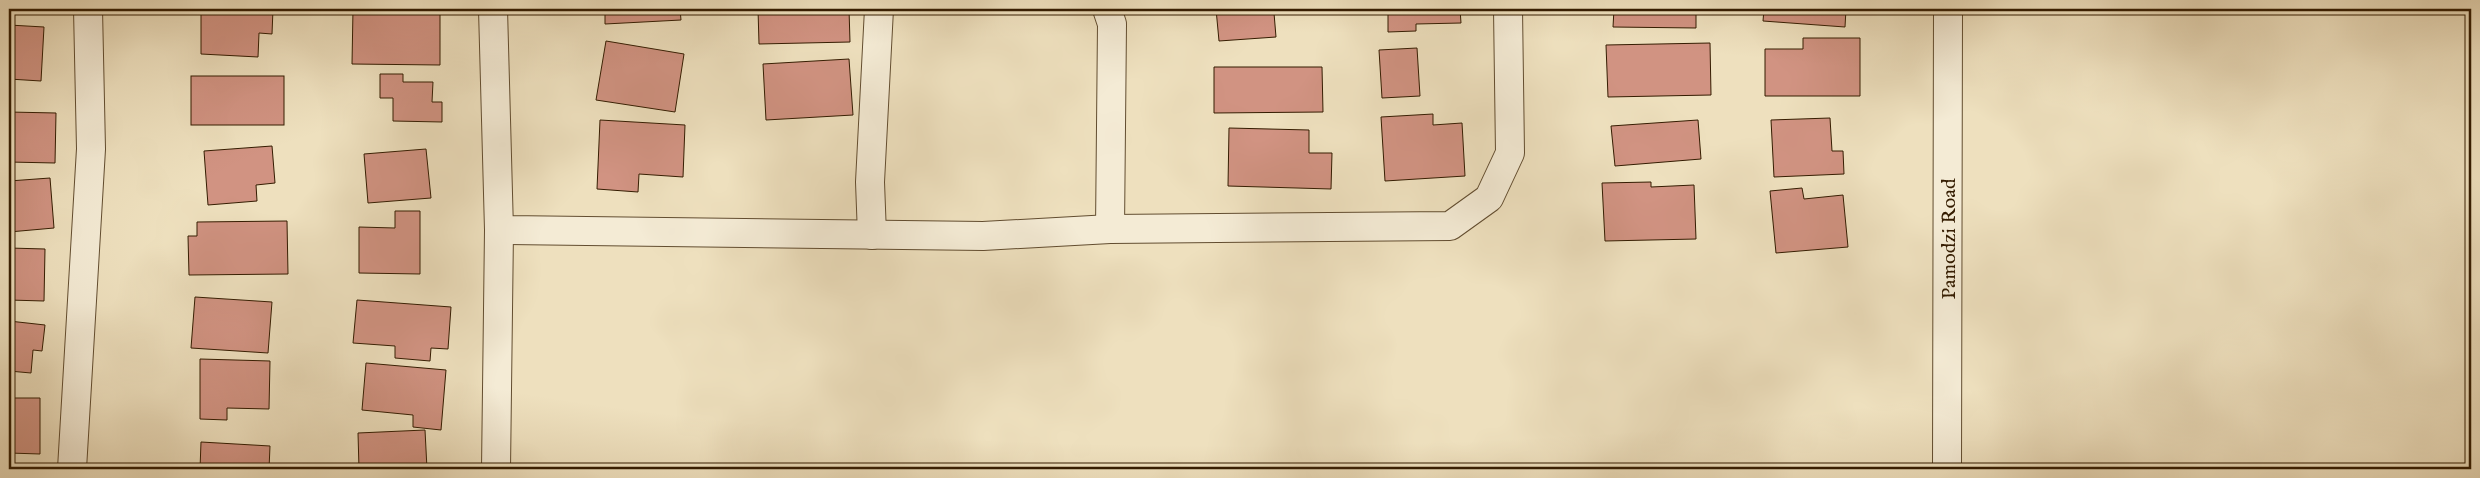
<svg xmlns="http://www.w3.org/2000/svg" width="2480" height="478" viewBox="0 0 2480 478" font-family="'IM FELL English',serif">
<rect width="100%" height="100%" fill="#eee0be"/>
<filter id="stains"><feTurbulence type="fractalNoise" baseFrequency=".004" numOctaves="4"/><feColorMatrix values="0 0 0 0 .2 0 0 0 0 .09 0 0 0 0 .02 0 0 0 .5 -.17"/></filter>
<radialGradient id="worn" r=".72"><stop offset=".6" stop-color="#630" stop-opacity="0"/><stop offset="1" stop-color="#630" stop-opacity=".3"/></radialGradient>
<g fill="#d19382" stroke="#341c01">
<path d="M201,9h72l-1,25 -13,-1 -1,24 -57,-3z"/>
<path d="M353,9h87v56l-88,-1z"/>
<path d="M605,9h75l1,11 -76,4z"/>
<path d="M758,9h91l1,33 -91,2z"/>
<path d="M1216,9h44l1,5 13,-1 2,24 -57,4z"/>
<path d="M1388,9h72l1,14 -45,1v7l-28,1z"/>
<path d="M1614,9h82v19l-83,-1z"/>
<path d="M1764,9h82l-1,18 -82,-6z"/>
<path d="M9,25l35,2 -3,54 -32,-2z"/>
<path d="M1803,38h57v58h-95v-47h38z"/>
<path d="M606,41l78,13 -9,58 -79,-12z"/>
<path d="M1710,43l1,52 -103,2 -2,-52z"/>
<path d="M1417,48l3,48 -38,2 -3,-48z"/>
<path d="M849,59l4,56 -87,5 -3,-56z"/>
<path d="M1214,67h108l1,45 -109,1z"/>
<path d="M380,74h23v8h30l-1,20h10v20l-49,-1v-23h-13z"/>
<rect x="191" y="76" width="93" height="49"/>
<path d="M9,112l47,1 -1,50 -46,-1z"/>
<path d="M1433,114v11l29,-2 3,53 -80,5 -4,-64z"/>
<path d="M1830,118l2,33h11l1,23 -70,3 -3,-57z"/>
<path d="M600,120l85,5 -2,52 -44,-3 -1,18 -41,-3z"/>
<path d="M1698,120l3,39 -86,7 -4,-40z"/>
<path d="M1229,128l80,2v23h23l-1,36 -103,-3z"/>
<path d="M272,146l3,37 -19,2 1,16 -49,4 -4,-54z"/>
<path d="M426,149l5,49 -63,5 -4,-49z"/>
<path d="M50,178l4,50 -45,4v-51z"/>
<path d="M1651,182v5l43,-2 2,54 -91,2 -3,-58z"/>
<path d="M1802,188l2,11 39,-4 5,52 -72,6 -6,-62z"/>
<path d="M395,211h25v63l-61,-1v-46l36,1z"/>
<path d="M287,221l1,53 -99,1 -1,-39h9v-14z"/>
<path d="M9,248l36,1 -1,52 -35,-1z"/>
<path d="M195,297l77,5 -4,51 -77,-5z"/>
<path d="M357,300l94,7 -3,42 -17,-1 -1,13 -35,-3v-12l-42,-3z"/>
<path d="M9,321l36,4 -3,26 -9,-1 -2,23 -22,-2z"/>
<path d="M200,359l70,2 -1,48 -42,-1v12l-27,-1z"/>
<path d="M366,363l80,7 -5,60 -28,-3v-12l-51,-5z"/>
<path d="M9,398h31v56l-31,-1z"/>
<path d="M425,430l2,39h-68l-1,-36z"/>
<path d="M201,442l69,4 -1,23h-69z"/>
</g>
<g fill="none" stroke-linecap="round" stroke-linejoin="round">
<g stroke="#624d30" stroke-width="30">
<g id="minor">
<path d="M493,9l6,221 484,6 127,-7 340,-3 39,-28 21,-45 -2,-144"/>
<path d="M1107,9l5,15 -2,205"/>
<path d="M872,235l-2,-53 9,-173"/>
<path d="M72,469l19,-320 -3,-140"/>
<path d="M496,469l3,-239"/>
</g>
</g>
<g stroke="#624d30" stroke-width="30">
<path id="tertiary" d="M1947,469l1,-460"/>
</g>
<use href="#minor" stroke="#f4ebd5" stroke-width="28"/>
<use href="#tertiary" stroke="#f4ebd5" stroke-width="28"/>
</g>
<g text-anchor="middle" stroke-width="4" stroke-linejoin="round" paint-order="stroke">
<g font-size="20" fill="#341c01" stroke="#f4ebd5">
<text transform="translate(1948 239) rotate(-90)" y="7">Pamodzi Road</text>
</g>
</g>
<rect width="2480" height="478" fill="none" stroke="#eee0be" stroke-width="30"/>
<rect x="10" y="10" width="2460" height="458" fill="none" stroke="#341c01" stroke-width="2.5"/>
<rect x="15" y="15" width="2450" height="448" fill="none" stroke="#341c01"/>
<rect width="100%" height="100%" filter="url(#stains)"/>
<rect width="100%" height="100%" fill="url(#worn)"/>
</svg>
